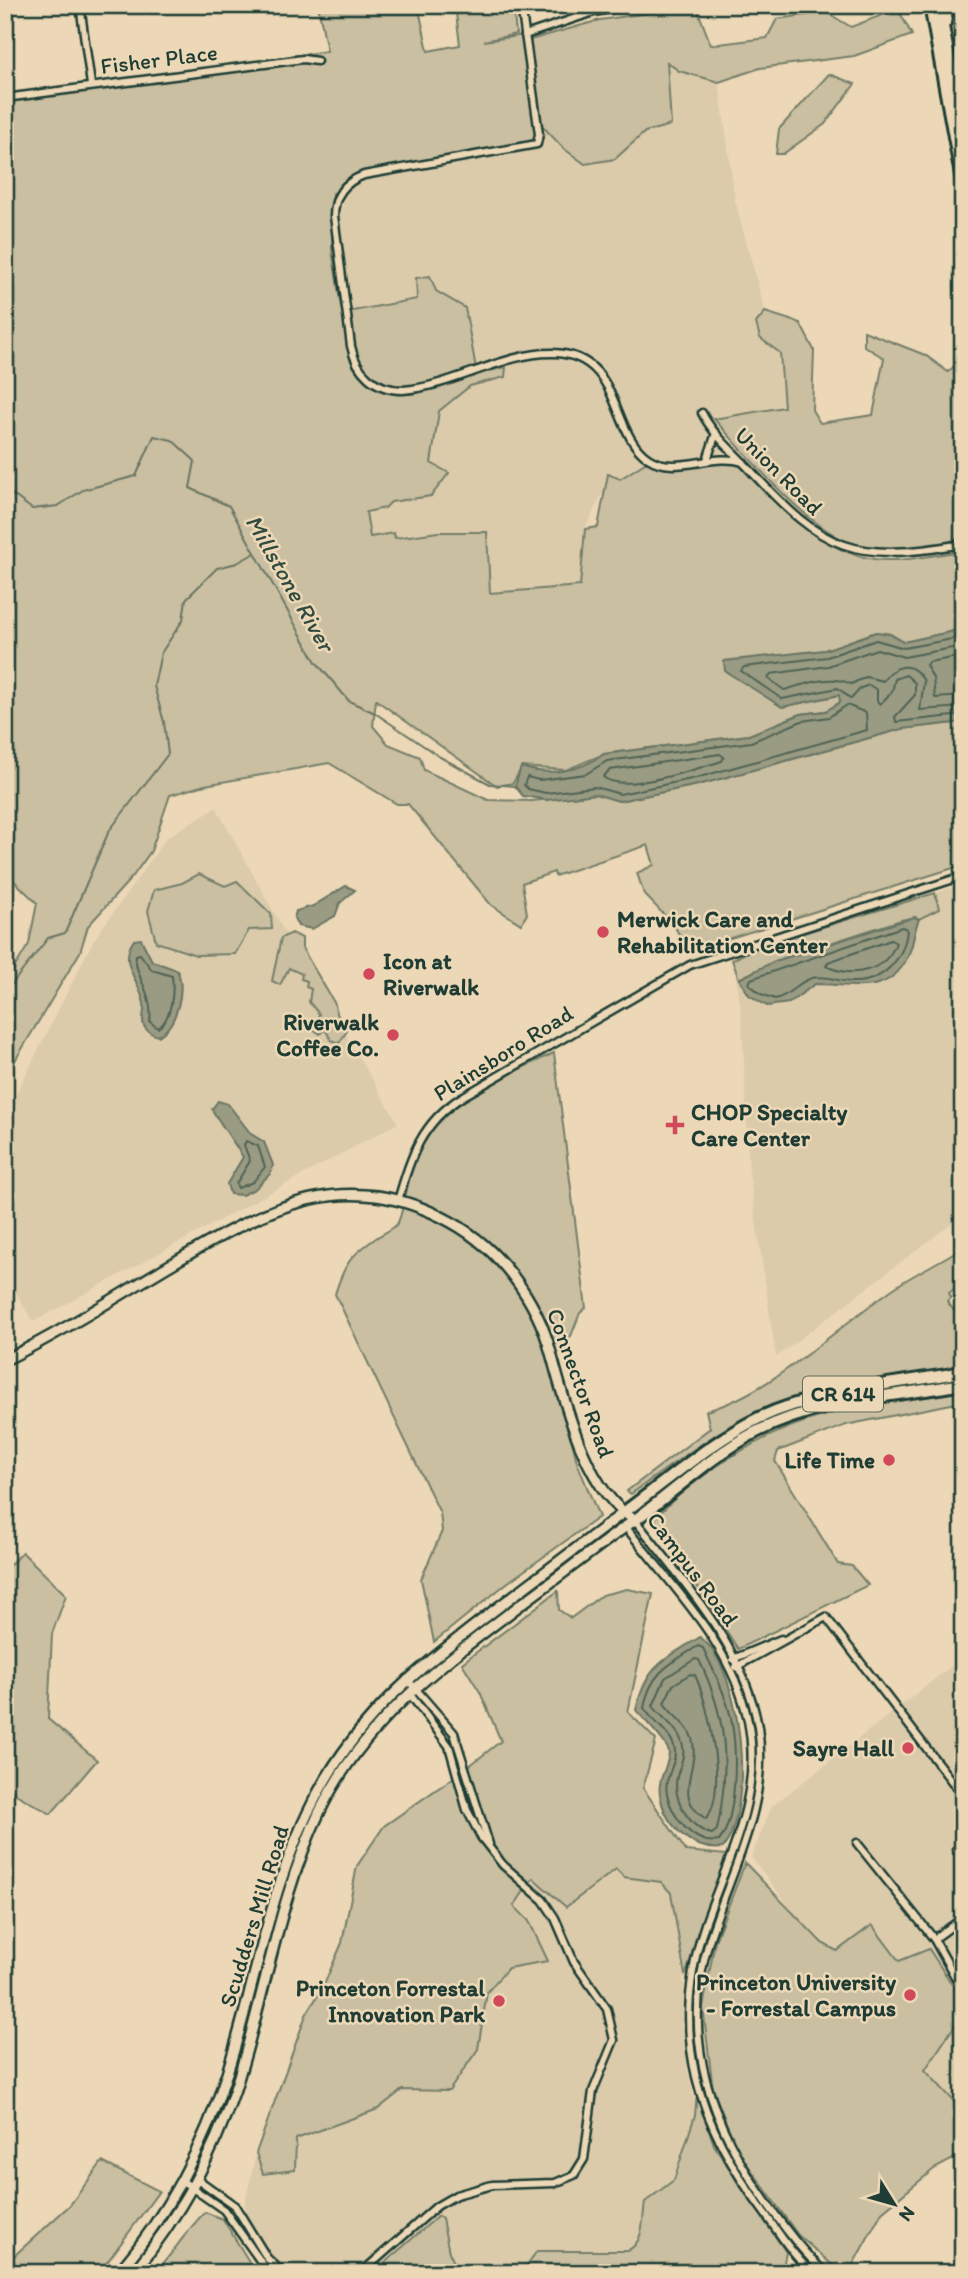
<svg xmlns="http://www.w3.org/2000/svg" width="968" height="2278" viewBox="0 0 968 2278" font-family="Itim,sans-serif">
<rect width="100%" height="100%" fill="#ecd8b6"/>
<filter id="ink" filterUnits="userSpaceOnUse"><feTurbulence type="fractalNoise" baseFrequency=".0143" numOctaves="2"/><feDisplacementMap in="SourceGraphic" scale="14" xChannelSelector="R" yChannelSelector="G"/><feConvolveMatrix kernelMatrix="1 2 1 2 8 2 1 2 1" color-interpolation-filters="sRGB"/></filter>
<g filter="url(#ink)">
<g fill="#dbcbab">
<path d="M659,57l20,14 40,11 16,118 31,115 -6,23 20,14 4,56 -72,12 27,39 -119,20 -19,17 -16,33 -4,57 -140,11 -146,-86 64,-130 -22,-158 13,-42 184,-34 3,-28z"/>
<path d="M216,807l71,129 111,187 -365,199 -28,-48v-158l88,-175 74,-104z"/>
<path d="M963,884v331l-187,142 -27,-184 -7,-152 -8,-61z"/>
<path d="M963,1657v476l-212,-276 21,-51z"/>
<path d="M554,1806l70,71 37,5 10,11 13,91 -1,43 5,45 15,64 -57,111 -180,26h-206l-9,-12 -6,-58 11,-50 50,-138 17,-28 19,-44 15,-77z"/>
</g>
<g fill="#cabfa1" stroke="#747e6a" stroke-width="2">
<path d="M318,5h100l10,46 32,-6 -5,-40h58l3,29 -32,7 41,-6 6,36 -1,-31 70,-20 96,-14 15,39 56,-7 10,-19 49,-7 25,15 47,-18 14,26 -58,21 -94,12 -41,14 -40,-11 -12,-9 4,63 -26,7 -30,27 -30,5 -22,-16 -26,-28 2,14 -5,13 -184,34 -10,11 -7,1 -1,57 10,63 75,-14 -1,-21 14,-2 6,15 29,17 12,66 29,-7 -1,10 -35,9 -31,25 -8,52 18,10 -18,23 -40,6 -6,6 -19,4 4,25 24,-4 1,5 43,-6h49l3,61 90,-7 5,-57 13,-2 10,-53 12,5 25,-16 94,-4c42,43 82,100 148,101 24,1 51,-6 76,-9v78l-59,13 -14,-8 -14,-2 -51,18 -101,12 58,45 58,-12v8l-14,8 -26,3 -51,21 -145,19 -38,16 -44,-3 -9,16 -16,3 -121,-86 -3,26 15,18 32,13 4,13 64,30 44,1 64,-7 23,7 79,-16 204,-56 61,-7v143l-274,86 -16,-27 -29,-30 -7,-21 17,-8 -6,-20 -93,31 -1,-4 -32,11 5,31 -6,10 -30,-19 -83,-101h-11l-68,-41 -124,22 -35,10 -19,56 -18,25 -45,50 -8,26 -67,112 -8,4v-85l24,-39 8,-41 -32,-31v-773l322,-48z"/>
<path d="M829,74l26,10 -30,40 -42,30h-7l3,-25z"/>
<path d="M765,312l35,11 14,27 -2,60 8,13 53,-8 11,-57 -20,-12v-15l61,24 23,17 15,-14v174l-7,8c-26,5 -59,13 -86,9 -55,-8 -119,-90 -156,-130l70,-12 -4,-54 -20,-15 -4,-15z"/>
<path d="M199,874l26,12 12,-5 34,33 1,15 -23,1 -14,24 -39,1 -40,-13 -8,-31 6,-21 28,-7z"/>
<path d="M935,893l4,16 -20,10 -4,-2 -14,3 -126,41 -36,18 -7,-19 25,-13z"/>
<path d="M292,933l10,5v10l33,56 1,8 11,19 -8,12 -8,-3 -6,-11 -5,5 -7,-5 6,-15 -10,-12 2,-13 -5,-2 1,-6 -6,-2 1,-5 -13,-6 -9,17 -8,-4 9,-43z"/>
<path d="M554,1053l32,255 -6,5 -9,23 -22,11 28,115 22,55 -92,66 -73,59 -13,-63 21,-48 -2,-18 -105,-219c10,-32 16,-39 44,-58 5,-3 14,-7 18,-12 6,-8 12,-49 17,-62 22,-59 87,-84 140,-109z"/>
<path d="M963,1247v35l-14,11 2,4 -4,4 16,22v43c-60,11 -122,16 -180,36 -56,19 -104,58 -152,92l-4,-3 83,-63 -4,-17c69,-19 135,-89 197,-129 19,-12 40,-22 60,-35z"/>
<path d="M963,1391v17l-7,-5 -110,22 -68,26 -3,10 63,103 14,2 16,19 -130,64 -84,-130c45,-47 108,-87 172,-104 44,-12 92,-16 137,-24z"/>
<path d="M22,1552l44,43 -14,39 -4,85 49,41 -46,54 -46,-26v-218z"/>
<path d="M627,1589l26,5 -25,118 28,28 -13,48 43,63 41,4 -42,121 -14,-83 -10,-11 -37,-5 -8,-8 -50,38 -33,-29 -19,28 15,15 19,40 -40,7 -21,24 -9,57 -29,42 -47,-1 -24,19 -82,30 -1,31 -32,4 -7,-21 50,-138 17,-28 19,-44 15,-77 27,-40 76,-53 -9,-29 -24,-33 3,-3 20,26 14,36 37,-29 -21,-49 -18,-29 96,-72 1,19 12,8 31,-23z"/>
<path d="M745,1863l77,80 15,8 35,-26 27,36 30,-12 34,53v11l-38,57 38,41v43l-29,15 -52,43 -31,56 -13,2 -40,-35 -61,-85 -24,-61 -10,-81 12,-67z"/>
<path d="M281,1890c3,11 -7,32 -10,45 -18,79 -36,158 -72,231l23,-60z"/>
<path d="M697,2093l17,52 72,107 -4,21h-261l16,-22h90c18,-9 15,-31 18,-49l29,-22 21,-65z"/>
<path d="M102,2162l57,29 -59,81 -95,1v-24l10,6 55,-50z"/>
<path d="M205,2212l18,7 33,54h-101c18,-20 31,-42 50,-61z"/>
<path d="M438,2216l4,3 7,33 10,21h-86z"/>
</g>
<g fill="#9a9b83" stroke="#697563" stroke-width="2">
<path d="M963,629v93l-61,7 -204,56 -79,16 -24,-7 -48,6 -24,-4 -8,-10 6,-19c29,10 59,4 83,-13l145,-19 52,-21 25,-3 14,-9 -1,-7 -57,12 -57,-36 -1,-10 101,-11 51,-18 14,2 14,8z"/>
<path d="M346,886l9,4 -15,13 -5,13 -23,13 -14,-3 -4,-8 2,-7 17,-5z"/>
<path d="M915,917l4,2c-5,11 -5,22 -9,32 -17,48 -59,33 -95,33l-26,19 -22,3 -18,-11 -10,-16 36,-18z"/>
<path d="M141,939l11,22 25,9c9,19 0,56 -19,66 -6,-2 -11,-4 -14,-10 -3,-6 1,-14 0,-22 -3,-22 -27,-41 -10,-64z"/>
<path d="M218,1101l10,3 23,30 13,8 9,23 -3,9 -15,15 -13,6 -12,-1 -3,-10 16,-27 -29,-44 -2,-4z"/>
<path d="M700,1637c43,32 55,170 23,211 -30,4 -59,-23 -63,-54 -3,-15 9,-28 9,-42 -1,-9 -26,-33 -33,-42 10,-45 28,-50 64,-73z"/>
</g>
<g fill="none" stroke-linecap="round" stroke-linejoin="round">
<g stroke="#506354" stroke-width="2">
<path d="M963,637l-59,11 -28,-8 -49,17 -83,10 -3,4 41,28 56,-11 13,11 10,-11 8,-3 8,5v11l3,3 12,-12 3,-13 11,-4 9,8v12l-20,22 1,5 67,-7"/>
<path d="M963,646l-59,11 -27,-8 -49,17 -57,8 -3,4 16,12c22,-6 46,-16 67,-6l15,-7 17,4c12,-17 29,-21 41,0l-4,29 43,-3"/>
<path d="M963,656l-34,6 -3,3 7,13 2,20 28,-2"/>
<path d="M847,705l19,8 1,17 -171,48 -76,16 -25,-7 -49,6 -18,-4 -4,-4 3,-8 12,3 47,-6 21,-13 144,-19 51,-21 27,-4z"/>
<path d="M720,754l4,3 -2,4c-27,8 -98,33 -119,16l7,-7z"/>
<path d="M902,927l5,2c-2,30 -25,55 -57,53 -13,-1 -24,-7 -38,-4 -15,4 -22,18 -37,21l-14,-5 -12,-10 2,-5z"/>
<path d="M891,940l5,3c-11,30 -45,35 -70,23l2,-4z"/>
<path d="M140,954l12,16 20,6c2,15 0,43 -14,52l-8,-6c4,-30 -17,-47 -14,-67z"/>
<path d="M246,1141l12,5 7,21 -12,15 -15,6 -2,-4 14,-23 -6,-16z"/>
<path d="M698,1646l5,2c11,24 25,50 29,76 5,28 5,96 -13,117 -25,5 -47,-24 -52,-47 -4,-17 12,-32 7,-48 -4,-14 -22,-25 -30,-38 6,-36 26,-44 54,-62z"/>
<path d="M695,1659l4,1c29,59 31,107 18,170l-5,4c-22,-5 -40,-35 -35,-57 3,-14 10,-22 4,-37 -4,-13 -20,-23 -28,-34l12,-28z"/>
<path d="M690,1674l5,1c14,30 33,117 11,144 -36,-23 -5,-51 -14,-81 -5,-15 -20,-22 -28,-35l9,-18z"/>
</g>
<g stroke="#697563" stroke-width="2">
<path d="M5,489l27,20 26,-3 25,-16 53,-14 18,-40 18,4 23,21 -5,27 39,18 87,156 33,39 26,12 65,44 50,27 25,2"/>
<path d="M5,993l43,-55 17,-5 44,-102 59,-77 -4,-32 -10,-36 7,-33 22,-33 3,-21 31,-31 20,-5 18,-10"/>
</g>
<g stroke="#1f3d34" stroke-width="11">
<g id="street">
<path d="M80,5l11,80"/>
<path d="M521,5l18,129 -2,10 -173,31c-19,7 -30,20 -30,41l17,130c5,26 24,44 52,44 49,-3 101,-38 150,-37 69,1 57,80 95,105 27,18 65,-6 95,4"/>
<path d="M525,35l69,-23 39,-7"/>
<path d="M5,98l298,-39 14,2"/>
<path d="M702,413c11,22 33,40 49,58 73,80 103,92 211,73"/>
<path d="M707,460l9,-27"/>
<path d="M398,1201c12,-44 24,-79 64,-104l228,-132 273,-89"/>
<path d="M635,1520c48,61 110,128 123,207 12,79 -27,142 -49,214 -30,100 3,187 62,268 17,23 33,45 55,64"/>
<path d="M625,1526c47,61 107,117 123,195 15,75 -19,134 -43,203 -37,111 -7,201 61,291 14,20 28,41 46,58"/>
<path d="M733,1659l48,-20"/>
<path d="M736,1667l90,-50 137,179"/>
<path d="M407,1679l47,54 35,111"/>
<path d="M857,1843l77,96 29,52"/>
<path d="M963,1845l-7,5 7,9"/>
<path d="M934,1939l29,-21"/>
<path d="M196,2178l39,28 32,52 16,15"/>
<path d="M181,2180l43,30 45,63"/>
<path d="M361,2273l76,-67 19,-11 36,-10 63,-2 19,-8 10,-16 9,-68 21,-51 -7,-31 -33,-47 -19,-44 -12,-18 -40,-35 -22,-28 -14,-27 -18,-64 -40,-53"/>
</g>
</g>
<g stroke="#1f3d34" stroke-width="14">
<g id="secondary">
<path d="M5,1360c59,-29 114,-65 170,-98 94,-55 170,-98 276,-40 49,27 86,78 100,131 14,51 35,139 84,167 -39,27 -76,57 -115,85 -78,59 -156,115 -200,206 -42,88 -55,186 -85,278 -22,67 -58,130 -102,184"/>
<path d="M118,2273c50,-59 87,-130 110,-203 29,-92 43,-191 90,-277 43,-80 104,-127 174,-181 44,-33 87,-66 131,-99"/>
</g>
</g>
<g stroke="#1f3d34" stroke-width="16">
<g id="highway">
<path d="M930,5l33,181"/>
<path d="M939,5l24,128"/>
<path d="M945,23l3,-18"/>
<path d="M960,545l3,-3"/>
<path d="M623,1513c44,-32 87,-71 136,-95 62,-29 137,-34 204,-46"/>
<path d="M635,1520c40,-29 77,-65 121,-88 63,-32 138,-36 207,-48"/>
</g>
</g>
<use href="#street" stroke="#ecd8b6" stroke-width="6"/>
<use href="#secondary" stroke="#ecd8b6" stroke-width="9"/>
<use href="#highway" stroke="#ecd8b6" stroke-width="10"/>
</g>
</g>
<g fill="#d1495b" stroke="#ecd8b6" stroke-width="2.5">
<circle cx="603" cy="932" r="7"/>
<circle cx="369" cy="974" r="7"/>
<circle cx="393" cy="1035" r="7"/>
<path d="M671.5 1114.5h7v7h7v7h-7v7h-7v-7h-7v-7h7z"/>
<circle cx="889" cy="1460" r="7"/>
<circle cx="908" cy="1748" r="7"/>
<circle cx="910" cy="1995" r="7"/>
<circle cx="499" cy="2001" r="7"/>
</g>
<g text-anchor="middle" stroke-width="5" stroke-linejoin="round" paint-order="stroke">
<rect fill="#ecd8b6" stroke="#5c6c5b" stroke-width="2" x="803" y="1376.5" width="80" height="35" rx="5"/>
<g font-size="21" font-weight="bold" fill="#1f3d34">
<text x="843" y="1401">CR 614</text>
</g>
<g font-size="23" fill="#1f3d34" stroke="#ecd8b6">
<text transform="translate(159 59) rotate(-7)" y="8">Fisher Place</text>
<text transform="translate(779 471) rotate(45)" y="8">Union Road</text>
<text transform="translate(503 1053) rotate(-32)" y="8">Plainsboro Road</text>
<text transform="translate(581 1383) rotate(70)" y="8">Connector Road</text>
<text transform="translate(693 1569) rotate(53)" y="8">Campus Road</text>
<text transform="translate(254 1916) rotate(-73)" y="8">Scudders Mill Road</text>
</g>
<g font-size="23" font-weight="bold" fill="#1f3d34" stroke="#ecd8b6" text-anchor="end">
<text x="617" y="927" text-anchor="start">Merwick Care and<tspan x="617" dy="26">Rehabilitation Center</tspan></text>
<text x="383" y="969" text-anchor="start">Icon at<tspan x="383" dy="26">Riverwalk</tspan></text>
<text x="379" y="1030">Riverwalk<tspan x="379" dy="26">Coffee Co.</tspan></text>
<text x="691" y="1120" text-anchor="start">CHOP Specialty<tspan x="691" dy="26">Care Center</tspan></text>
<text x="875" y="1468">Life Time</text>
<text x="894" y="1756">Sayre Hall</text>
<text x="896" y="1990">Princeton University<tspan x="896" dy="26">- Forrestal Campus</tspan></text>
<text x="485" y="1996">Princeton Forrestal<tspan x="485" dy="26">Innovation Park</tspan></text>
</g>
<g font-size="24" font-style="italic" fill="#314b40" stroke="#ecd8b6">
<text transform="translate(290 583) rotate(60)" y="8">Millstone River</text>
</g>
</g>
<rect width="968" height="2278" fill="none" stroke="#ecd8b6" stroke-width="28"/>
<rect x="14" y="14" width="940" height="2250" fill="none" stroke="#1f3d34" stroke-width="2.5" filter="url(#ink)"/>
<g transform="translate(894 2204) rotate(127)" stroke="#ecd8b6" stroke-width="5" paint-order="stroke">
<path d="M0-5L12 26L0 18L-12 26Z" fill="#1f3d34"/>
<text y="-10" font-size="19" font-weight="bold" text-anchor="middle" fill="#1f3d34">N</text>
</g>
</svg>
